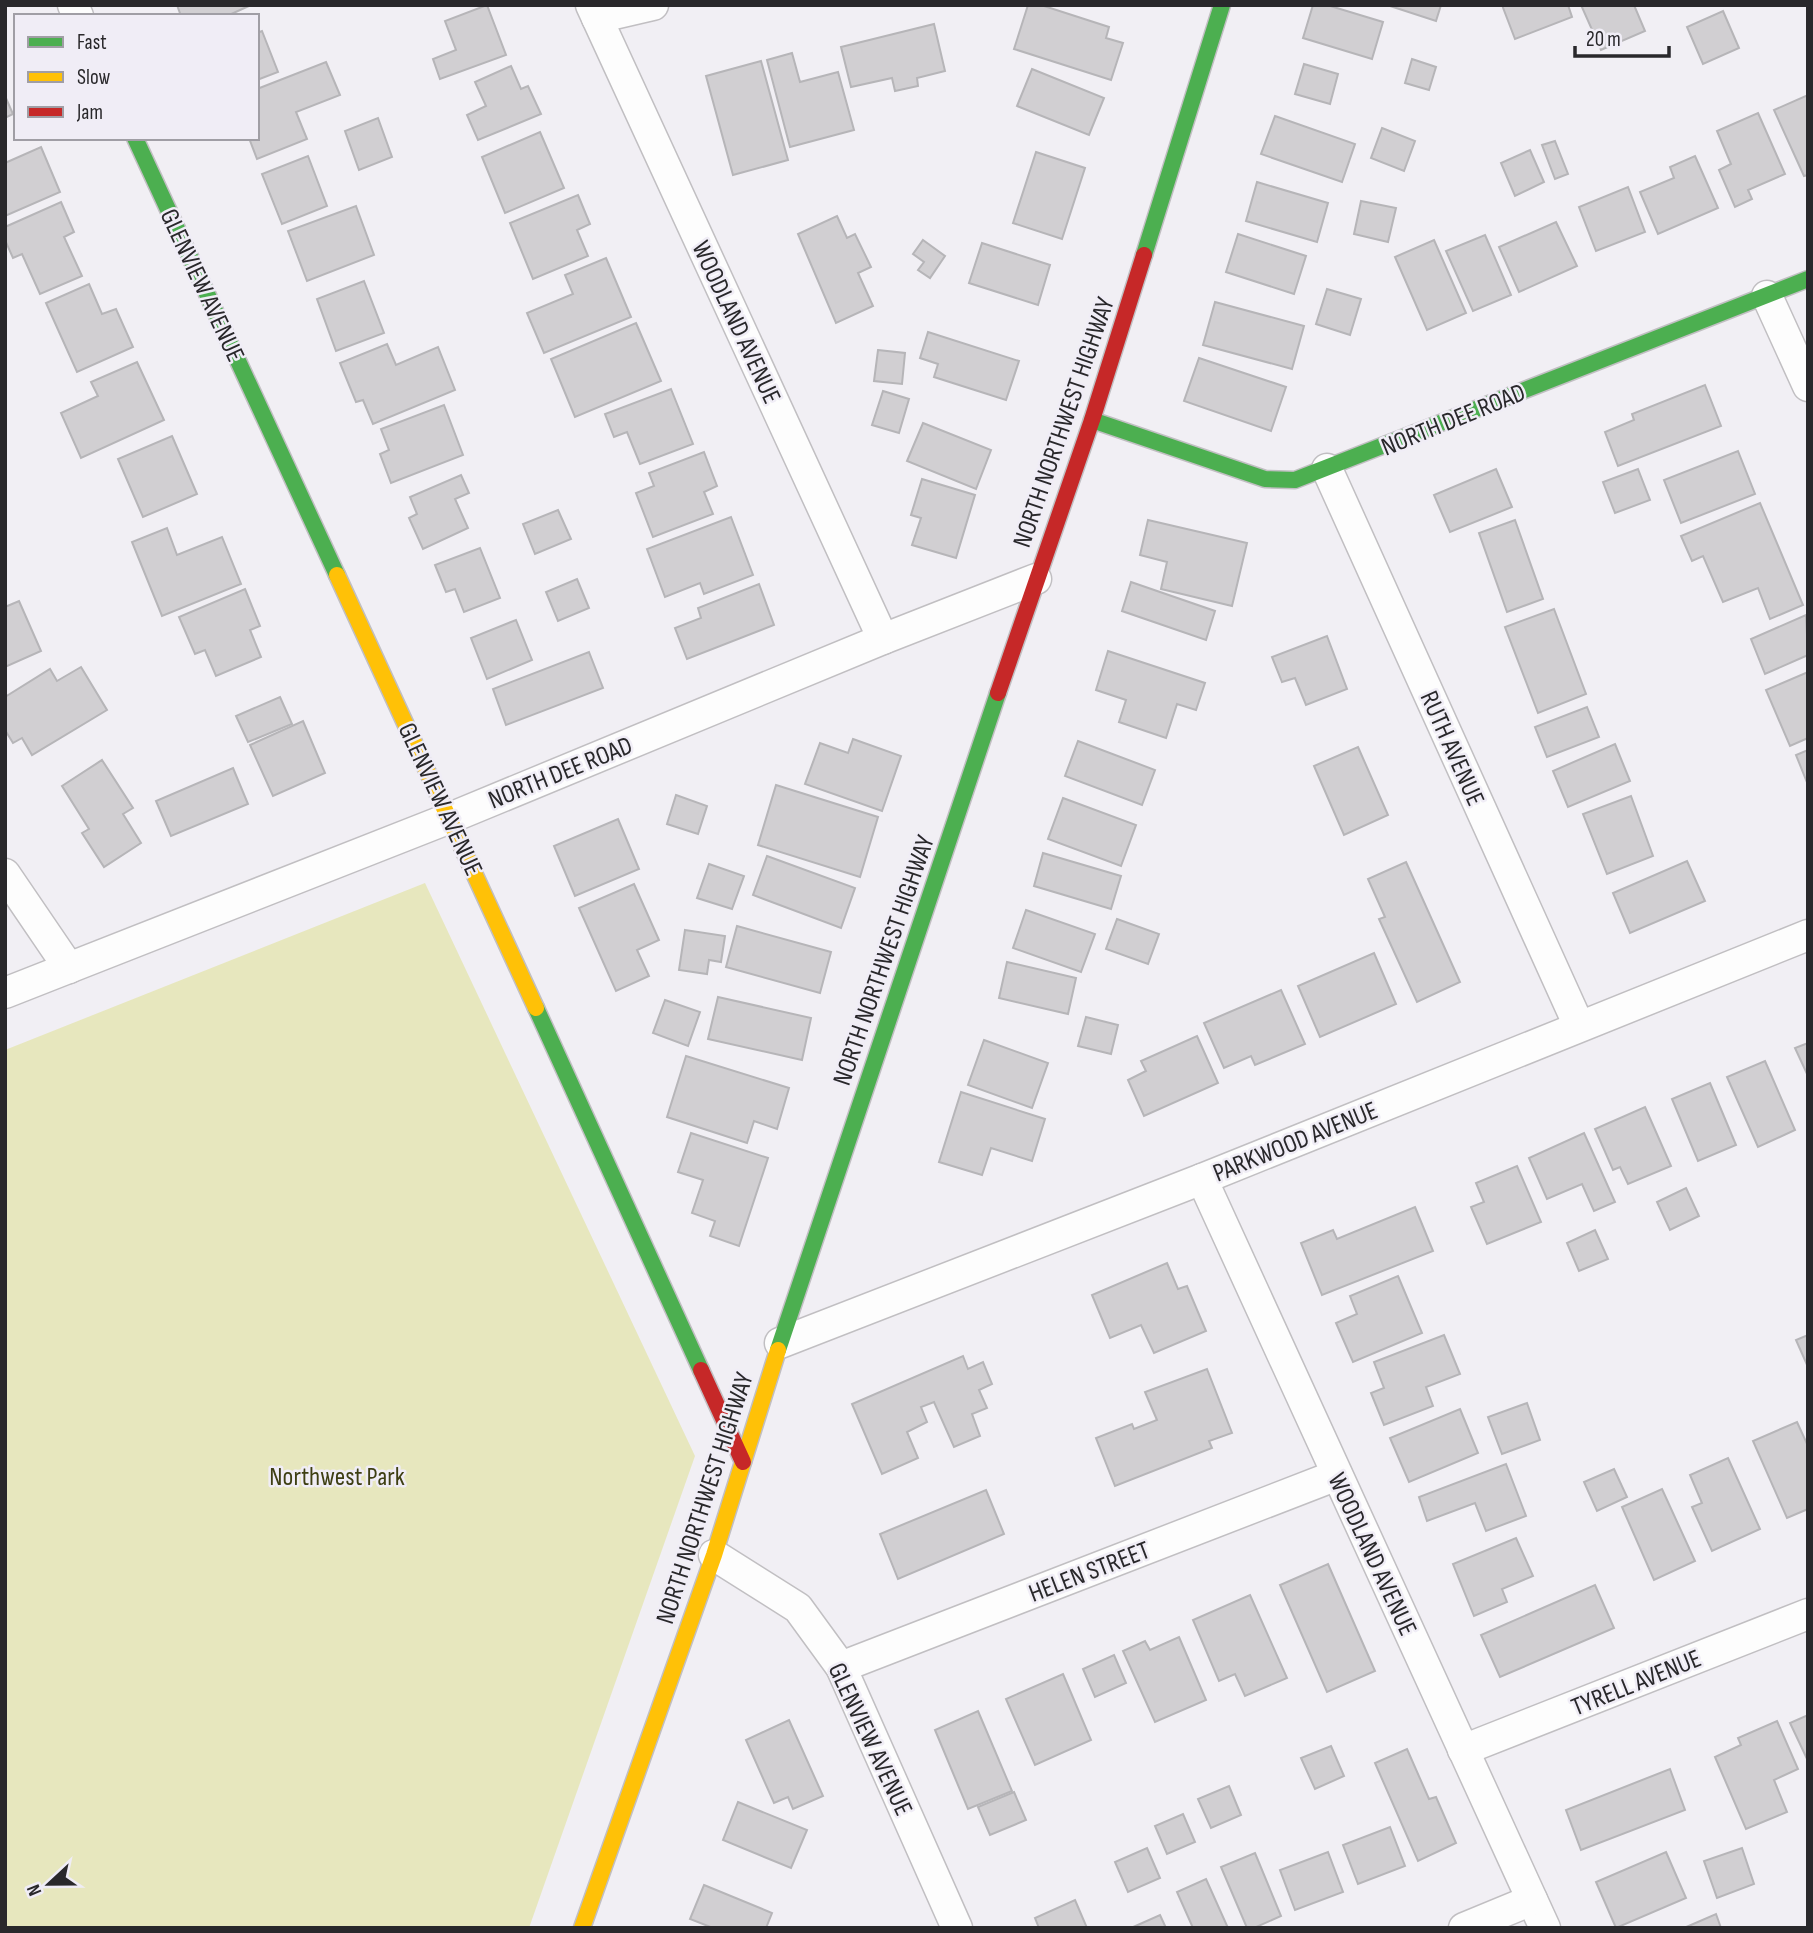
<svg xmlns="http://www.w3.org/2000/svg" width="1813" height="1933" viewBox="0 0 1813 1933" font-family="'Sofia Sans Condensed',sans-serif">
<rect width="100%" height="100%" fill="#f1eff4"/>
<path fill="#e7e7be" d="M425,883l270,573 -166,472h-524v-878z"/>
<g fill="#d1cfd2" stroke="#b6b5b8" stroke-width="2">
<path d="M177,5h74l-24,11h-46z"/>
<path d="M487,5l19,50 -66,24 -7,-20 23,-9 -11,-29z"/>
<path d="M1028,5h13l68,22 -3,11 17,5 -12,37 -97,-31z"/>
<path d="M1313,5h14l56,17 -11,37 -69,-21z"/>
<path d="M1387,5h54l-5,16z"/>
<path d="M1502,5h66l4,12 -57,22z"/>
<path d="M1581,5h53l11,26 -44,19z"/>
<path d="M1723,11l16,37 -36,16 -16,-37z"/>
<path d="M934,24l11,47 -28,7 1,8 -23,5 -3,-13 -41,9 -10,-40z"/>
<path d="M262,31l16,41 -21,8v-47z"/>
<path d="M792,53l8,29 38,-10 16,58 -64,17 -23,-87z"/>
<path d="M1412,59l24,8 -7,23 -24,-7z"/>
<path d="M761,61l27,99 -55,15 -27,-99z"/>
<path d="M326,62l14,33 -44,17 11,27 -50,20 -8,-21h8v-49z"/>
<path d="M1304,64l34,10 -8,30 -35,-10z"/>
<path d="M511,66l10,23 7,-3 13,28 -63,26 -11,-25 19,-9 -11,-24z"/>
<path d="M1032,69l72,29 -15,37 -72,-29z"/>
<path d="M1808,95v80l-4,1 -30,-66z"/>
<path d="M5,96l8,18 -8,4z"/>
<path d="M1758,113l27,61 -37,16 4,9 -17,8 -16,-37 12,-6 -14,-33z"/>
<path d="M1275,116l80,28 -13,38 -81,-28z"/>
<path d="M378,118l14,39 -33,13 -14,-39z"/>
<path d="M1382,128l33,13 -11,30 -33,-13z"/>
<path d="M540,132l24,56 -59,25 -23,-56z"/>
<path d="M1555,141l13,33 -13,5 -13,-34z"/>
<path d="M41,147l19,45 -55,24v-53z"/>
<path d="M1530,150l14,32 -29,14 -14,-33z"/>
<path d="M1036,152l49,16 -23,71 -49,-16z"/>
<path d="M308,156l19,50 -45,18 -20,-50z"/>
<path d="M1695,156l23,52 -60,26 -18,-42 34,-14 -4,-11z"/>
<path d="M1257,182l71,21 -11,39 -71,-21z"/>
<path d="M1628,187l17,45 -49,19 -17,-44z"/>
<path d="M578,195l12,29 -13,6 11,26 -55,23 -23,-56z"/>
<path d="M1361,201l35,7 -8,34 -34,-8z"/>
<path d="M61,202l13,30 -10,5 18,39 -42,18 -18,-40 -9,4 -8,-18v-13z"/>
<path d="M356,206l18,49 -67,26 -19,-50z"/>
<path d="M837,216l10,22 8,-4 16,33 -13,6 15,33 -37,17 -38,-89z"/>
<path d="M1556,222l21,44 -58,26 -20,-45z"/>
<path d="M1238,234l68,22 -12,38 -68,-22z"/>
<path d="M1485,235l26,60 -38,16 -27,-60z"/>
<path d="M923,240l22,16 -15,22 -12,-8 6,-8 -11,-8z"/>
<path d="M1434,240l32,73 -39,17 -32,-73z"/>
<path d="M982,243l68,22 -12,40 -69,-22z"/>
<path d="M606,258l25,59 -87,36 -17,-40 46,-19 -8,-19z"/>
<path d="M364,281l20,52 -48,18 -19,-52z"/>
<path d="M89,284l13,30 14,-5 17,38 -56,25 -31,-69z"/>
<path d="M1327,289l34,10 -11,36 -34,-11z"/>
<path d="M1215,302l89,24 -12,43 -89,-24z"/>
<path d="M636,323l25,58 -86,36 -24,-58z"/>
<path d="M928,332l91,29 -13,39 -72,-23 4,-13 -18,-6z"/>
<path d="M387,344l9,21 42,-18 17,43 -82,34 -10,-24 -7,2 -16,-39z"/>
<path d="M878,350l27,3 -3,31 -28,-3z"/>
<path d="M1199,358l87,29 -15,44 -87,-30z"/>
<path d="M137,362l27,58 -83,38 -20,-45 37,-17 -7,-14z"/>
<path d="M1705,385l16,41 -103,40 -13,-34 29,-12 -2,-6z"/>
<path d="M671,389l22,55 -53,20 -13,-32 -13,5 -9,-23z"/>
<path d="M883,391l26,8 -10,34 -27,-8z"/>
<path d="M444,405l19,50 -72,28 -11,-29 9,-4 -8,-21z"/>
<path d="M923,423l68,27 -15,39 -69,-28z"/>
<path d="M172,436l25,58 -54,23 -25,-58z"/>
<path d="M1738,451l17,43 -74,29 -17,-43z"/>
<path d="M704,452l13,34 -13,6 9,22 -60,23 -17,-44 18,-7 -5,-13z"/>
<path d="M1496,469l16,38 -62,25 -16,-37z"/>
<path d="M1638,469l12,31 -35,13 -12,-31z"/>
<path d="M461,475l8,18 -14,6 13,29 -45,21 -14,-31 8,-4 -7,-17z"/>
<path d="M922,479l53,16 -19,63 -44,-13 9,-27 -10,-3z"/>
<path d="M1760,503l43,102 -33,14 -12,-31 -35,14 -20,-46 -11,5 -11,-25z"/>
<path d="M558,510l13,29 -36,15 -12,-30z"/>
<path d="M731,517l22,58 -49,19 -4,-11 -35,14 -18,-48z"/>
<path d="M1148,520l99,23 -15,63 -71,-17 6,-27 -27,-7z"/>
<path d="M1515,520l28,79 -36,13 -28,-79z"/>
<path d="M167,528l10,27 45,-18 19,47 -79,32 -30,-74z"/>
<path d="M480,548l20,50 -36,14 -9,-23 -9,3 -11,-27z"/>
<path d="M577,579l12,29 -31,13 -12,-29z"/>
<path d="M1131,582l84,29 -9,29 -84,-29z"/>
<path d="M759,584l15,41 -87,34 -12,-31 26,-10 -3,-10z"/>
<path d="M245,589l15,37 -10,4 11,27 -45,19 -11,-26 -10,4 -16,-37z"/>
<path d="M19,601l22,50 -36,16v-60z"/>
<path d="M1554,609l32,85 -48,19 -33,-86z"/>
<path d="M1806,615l2,40 -43,19 -14,-35z"/>
<path d="M516,620l16,40 -45,19 -16,-41z"/>
<path d="M1327,636l20,53 -41,16 -11,-27 -13,4 -10,-25z"/>
<path d="M1108,651l97,32 -9,27 -19,-6 -11,34 -47,-16 7,-22 -30,-10z"/>
<path d="M589,652l14,36 -97,37 -13,-36z"/>
<path d="M81,667l26,43 -75,45 -10,-17 -9,5 -8,-13v-33l45,-28 7,12z"/>
<path d="M1808,672v66l-18,8 -24,-56z"/>
<path d="M280,697l12,27 -44,18 -12,-26z"/>
<path d="M1587,707l12,30 -52,20 -12,-30z"/>
<path d="M303,721l22,52 -52,23 -23,-51z"/>
<path d="M853,739l48,17 -19,55 -77,-27 15,-41 28,10z"/>
<path d="M1078,741l77,29 -13,35 -77,-29z"/>
<path d="M1615,744l15,37 -62,26 -15,-36z"/>
<path d="M1358,747l30,68 -44,20 -30,-69z"/>
<path d="M1808,750v35l-12,-30z"/>
<path d="M102,760l31,48 -10,6 18,29 -37,24 -22,-34 7,-4 -27,-43z"/>
<path d="M233,768l15,36 -77,32 -15,-35z"/>
<path d="M776,785l102,32 -18,60 -102,-32z"/>
<path d="M676,795l31,11 -9,28 -31,-10z"/>
<path d="M1631,796l22,60 -46,18 -24,-60z"/>
<path d="M1063,798l73,27 -15,41 -73,-27z"/>
<path d="M618,819l21,50 -64,27 -21,-50z"/>
<path d="M1043,853l78,23 -10,33 -77,-23z"/>
<path d="M767,856l88,32 -14,40 -88,-33z"/>
<path d="M1687,861l18,40 -75,32 -17,-40z"/>
<path d="M1406,862l54,120 -43,20 -38,-83 6,-2 -17,-38z"/>
<path d="M709,864l35,12 -12,33 -35,-11z"/>
<path d="M634,884l25,56 -22,10 12,26 -33,15 -37,-83z"/>
<path d="M1026,910l69,24 -14,38 -68,-24z"/>
<path d="M1117,919l42,15 -11,30 -42,-15z"/>
<path d="M737,926l94,26 -11,41 -94,-26z"/>
<path d="M685,930l40,6 -4,26 -12,-2 -2,14 -28,-4z"/>
<path d="M1374,953l22,51 -76,33 -22,-51z"/>
<path d="M1007,962l69,16 -8,36 -69,-16z"/>
<path d="M1281,990l24,54 -50,21 -4,-9 -27,12 -20,-45z"/>
<path d="M718,997l93,21 -9,42 -94,-21z"/>
<path d="M665,1000l35,12 -12,34 -35,-13z"/>
<path d="M1086,1017l32,8 -7,29 -33,-8z"/>
<path d="M1197,1036l21,47 -74,33 -16,-36 18,-9 -5,-10z"/>
<path d="M984,1040l64,23 -16,45 -64,-23z"/>
<path d="M1808,1043v33l-13,-28z"/>
<path d="M686,1056l103,32 -12,41 -23,-8 -7,22 -80,-26z"/>
<path d="M1765,1061l30,69 -37,17 -31,-70z"/>
<path d="M1710,1083l26,62 -38,16 -26,-62z"/>
<path d="M961,1092l84,27 -13,42 -41,-13 -9,27 -43,-13z"/>
<path d="M1645,1107l26,59 -43,18 -8,-17 -7,3 -18,-41z"/>
<path d="M691,1133l77,25 -29,88 -29,-10 5,-15 -23,-8 11,-33 -25,-8z"/>
<path d="M1584,1133l31,69 -21,9 -12,-27 -35,15 -18,-41z"/>
<path d="M1517,1166l24,56 -54,22 -16,-37 13,-5 -8,-19z"/>
<path d="M1686,1188l13,28 -29,14 -13,-28z"/>
<path d="M1415,1207l18,44 -111,44 -21,-52 32,-13 4,9z"/>
<path d="M1595,1230l13,29 -29,12 -12,-28z"/>
<path d="M1167,1263l11,26 9,-3 19,45 -52,22 -13,-28 -31,13 -18,-43z"/>
<path d="M1398,1276l24,57 -69,29 -17,-39 21,-9 -7,-18z"/>
<path d="M1444,1335l16,39 -34,13 7,19 -49,19 -13,-32 13,-5 -10,-26z"/>
<path d="M1808,1335v32l-12,-27z"/>
<path d="M963,1356l5,13 15,-7 9,22 -13,6 8,18 -15,6 8,22 -26,11 -20,-45 -13,5 6,15 -20,10 11,26 -36,16 -30,-70z"/>
<path d="M1207,1369l25,64 -23,8 3,7 -97,38 -19,-48 36,-14 2,5 23,-9 -12,-28z"/>
<path d="M1527,1403l13,37 -38,14 -14,-37z"/>
<path d="M1460,1409l18,44 -69,29 -19,-44z"/>
<path d="M1797,1422l11,24v63l-21,9 -34,-77z"/>
<path d="M1728,1458l32,71 -48,22 -20,-44 10,-4 -12,-28z"/>
<path d="M1506,1464l20,52 -40,15 -11,-28 -48,18 -8,-24z"/>
<path d="M1614,1469l13,28 -30,14 -13,-29z"/>
<path d="M1662,1489l33,72 -41,19 -32,-73z"/>
<path d="M986,1490l18,44 -106,45 -18,-45z"/>
<path d="M1516,1538l17,38 -31,13 5,13 -33,14 -21,-52z"/>
<path d="M1328,1564l47,107 -48,21 -47,-107z"/>
<path d="M1595,1585l19,43 -114,49 -19,-42z"/>
<path d="M1250,1595l37,83 -42,18 -10,-22 -16,7 -26,-61z"/>
<path d="M1179,1637l27,63 -51,22 -32,-71 22,-10 5,9z"/>
<path d="M1114,1655l12,28 -31,14 -12,-28z"/>
<path d="M1063,1674l28,66 -56,25 -29,-66z"/>
<path d="M978,1711l34,80 -44,18 -33,-79z"/>
<path d="M1808,1715v46l-18,-38z"/>
<path d="M789,1720l34,76 -30,13 -5,-12 -14,6 -28,-63z"/>
<path d="M1777,1721l21,48 -24,11 13,32 -41,17 -31,-72 26,-12 -3,-7z"/>
<path d="M1331,1746l13,30 -29,13 -14,-31z"/>
<path d="M1407,1749l22,50 7,-2 20,46 -38,18 -43,-98z"/>
<path d="M1670,1769l15,41 -104,40 -15,-40z"/>
<path d="M1229,1786l12,29 -30,13 -13,-29z"/>
<path d="M1014,1792l12,28 -36,15 -12,-28z"/>
<path d="M738,1802l69,28 -16,38 -68,-28z"/>
<path d="M1183,1814l12,28 -28,12 -12,-28z"/>
<path d="M1390,1827l15,39 -47,18 -15,-39z"/>
<path d="M1147,1848l13,30 -32,14 -13,-30z"/>
<path d="M1742,1848l12,36 -37,14 -13,-37z"/>
<path d="M1328,1852l15,40 -48,18 -15,-40z"/>
<path d="M1666,1852l20,46 -70,30 -20,-46z"/>
<path d="M1255,1853l26,63 -27,12h-7l-26,-61z"/>
<path d="M1206,1879l22,49h-35l-16,-36z"/>
<path d="M704,1885l68,28 -6,15h-53l-23,-9z"/>
<path d="M1075,1900l12,28h-48l-4,-10z"/>
<path d="M1716,1914l5,14h-37z"/>
<path d="M1160,1915l6,13h-35z"/>
</g>
<g fill="none" stroke-linecap="round" stroke-linejoin="round">
<g stroke="#c1bfc2" stroke-width="33">
<g id="street">
<path d="M73,5l5,11"/>
<path d="M591,5l292,634"/>
<path d="M597,18l56,-13"/>
<path d="M1767,296l41,90"/>
<path d="M1327,469l252,557"/>
<path d="M5,874l64,94"/>
<path d="M5,993l445,-175 433,-179 153,-60"/>
<path d="M1202,1179l343,749"/>
<path d="M780,1343l422,-164 606,-244"/>
<path d="M714,1555l84,53 43,59 116,261"/>
<path d="M841,1667l496,-192"/>
<path d="M1463,1750l345,-136"/>
<path d="M1464,1928l68,-28"/>
</g>
</g>
<g stroke="#c1bfc2" stroke-width="19">
<g id="fast">
<path d="M135,138l202,437"/>
<path d="M1144,255l78,-250"/>
<path d="M1092,420l173,59 30,1 513,-201"/>
<path d="M536,1008l165,362"/>
<path d="M778,1350l220,-657"/>
</g>
</g>
<g stroke="#c1bfc2" stroke-width="19">
<g id="slow">
<path d="M337,575l199,433"/>
<path d="M582,1928l132,-373 64,-205"/>
</g>
</g>
<g stroke="#c1bfc2" stroke-width="19">
<g id="jam">
<path d="M998,693l94,-273 52,-165"/>
<path d="M701,1370l42,92"/>
</g>
</g>
<use href="#street" stroke="#fdfdfd" stroke-width="30"/>
<use href="#fast" stroke="#4caf50" stroke-width="16"/>
<use href="#slow" stroke="#ffc107" stroke-width="16"/>
<use href="#jam" stroke="#c62828" stroke-width="16"/>
</g>
<g text-anchor="middle" stroke-width="5" stroke-linejoin="round" paint-order="stroke">
<g font-size="26" fill="#29282b" stroke="#f0edf6">
<text transform="translate(203 285) rotate(65)" y="9">GLENVIEW AVENUE</text>
<text transform="translate(737 322) rotate(65)" y="9">WOODLAND AVENUE</text>
<text transform="translate(1453 419) rotate(-22)" y="9">NORTH DEE ROAD</text>
<text transform="translate(1063 422) rotate(-71)" y="9">NORTH NORTHWEST HIGHWAY</text>
<text transform="translate(1453 748) rotate(66)" y="9">RUTH AVENUE</text>
<text transform="translate(560 772) rotate(-22)" y="9">NORTH DEE ROAD</text>
<text transform="translate(441 799) rotate(65)" y="9">GLENVIEW AVENUE</text>
<text transform="translate(883 960) rotate(-71)" y="9">NORTH NORTHWEST HIGHWAY</text>
<text transform="translate(1295 1141) rotate(-22)" y="9">PARKWOOD AVENUE</text>
<text transform="translate(704 1498) rotate(-72)" y="9">NORTH NORTHWEST HIGHWAY</text>
<text transform="translate(1373 1554) rotate(65)" y="9">WOODLAND AVENUE</text>
<text transform="translate(1089 1571) rotate(-21)" y="9">HELEN STREET</text>
<text transform="translate(1636 1682) rotate(-22)" y="9">TYRELL AVENUE</text>
<text transform="translate(871 1739) rotate(65)" y="9">GLENVIEW AVENUE</text>
</g>
<g font-size="26" fill="#3e3f13" stroke="#f0edf6">
<text x="337" y="1485">Northwest Park</text>
</g>
</g>
<rect width="1813" height="1933" fill="none" stroke="#29282b" stroke-width="14"/>
<rect x="14" y="14" width="245" height="126" fill="#f0edf6" stroke="#a09ea5" stroke-width="2"/>
<rect x="28" y="37" width="35" height="10" fill="#4caf50" stroke="#a09ea5" stroke-width="2"/>
<text x="77" y="49" font-size="21" fill="#29282b">Fast</text>
<rect x="28" y="72" width="35" height="10" fill="#ffc107" stroke="#a09ea5" stroke-width="2"/>
<text x="77" y="84" font-size="21" fill="#29282b">Slow</text>
<rect x="28" y="107" width="35" height="10" fill="#c62828" stroke="#a09ea5" stroke-width="2"/>
<text x="77" y="119" font-size="21" fill="#29282b">Jam</text>
<g transform="translate(49 1884) rotate(248)" stroke="#f0edf6" stroke-width="5" paint-order="stroke">
<path d="M0-5L12 26L0 18L-12 26Z" fill="#29282b"/>
<text y="-10" font-size="19" font-weight="bold" text-anchor="middle" fill="#29282b">N</text>
</g>
<path d="M1575 46v10h94v-10" fill="none" stroke="#29282b" stroke-width="3.5"/>
<text x="1586" y="46" font-size="21" fill="#29282b" stroke="#f0edf6" stroke-width="5" paint-order="stroke">20 m</text>
</svg>
